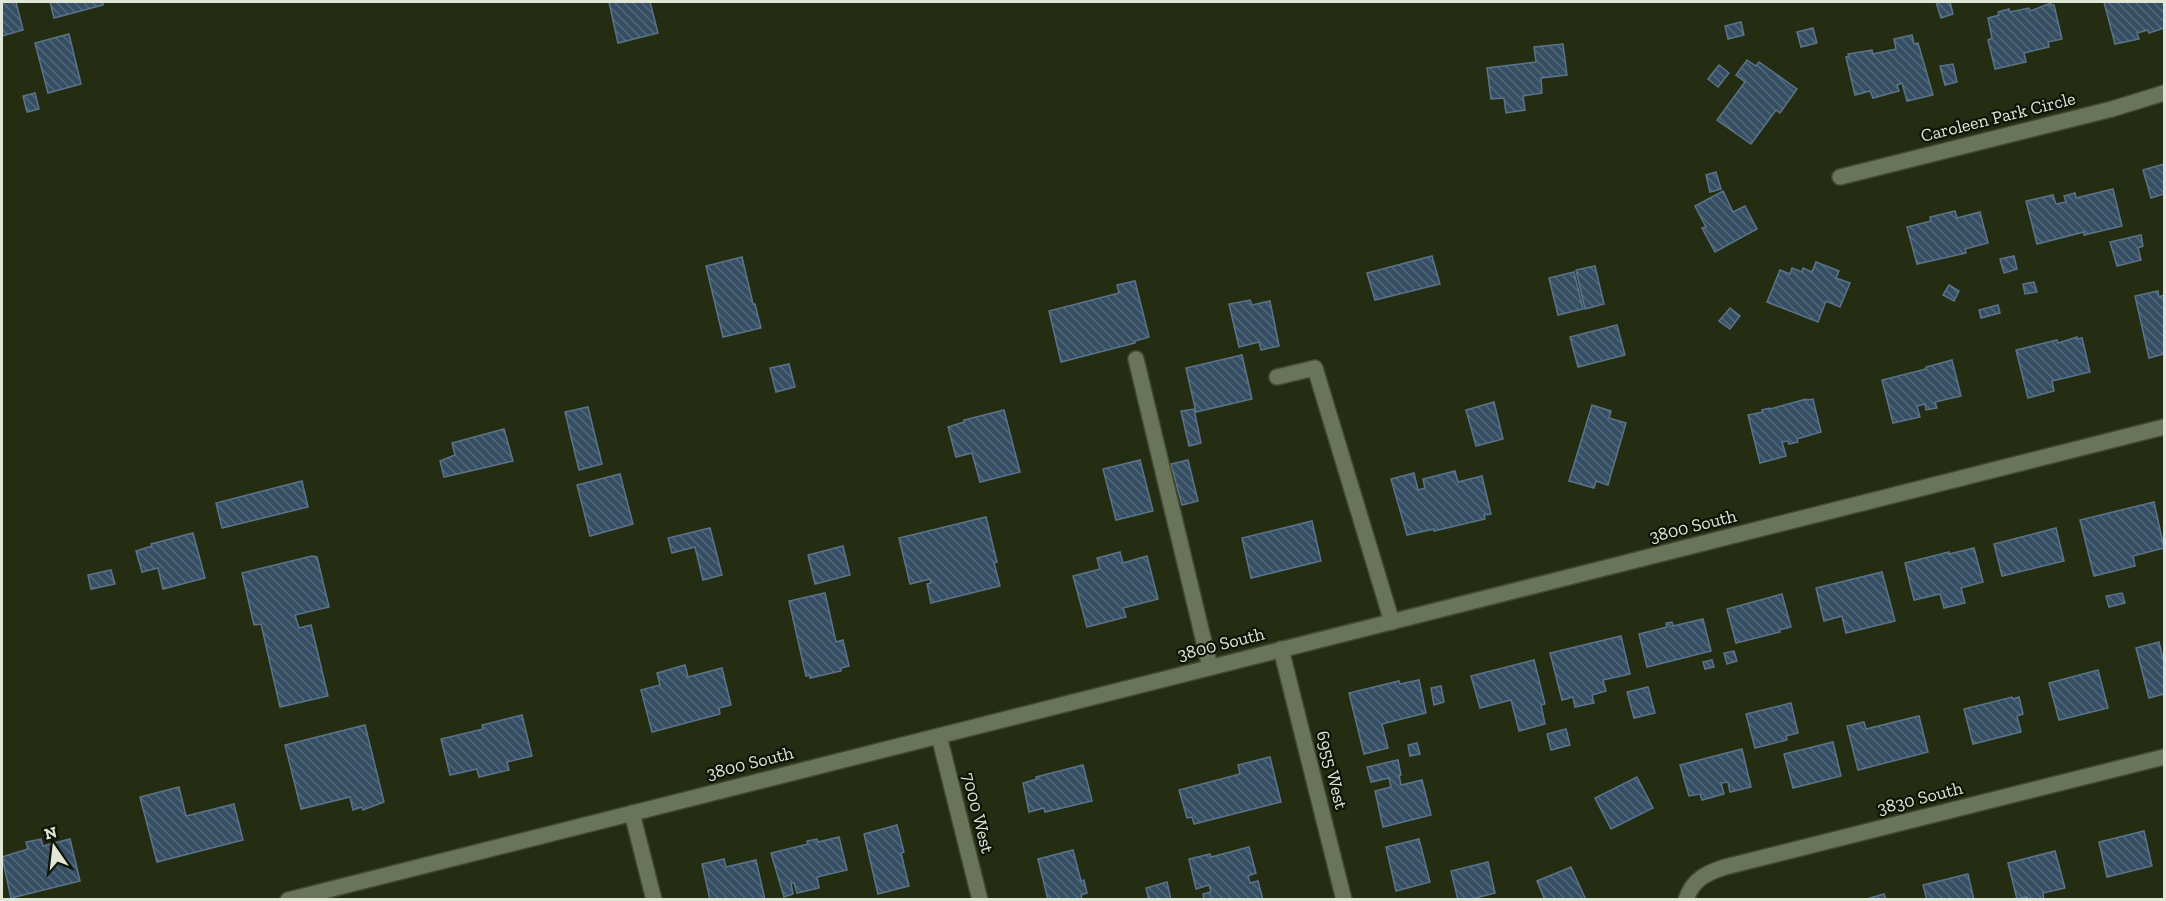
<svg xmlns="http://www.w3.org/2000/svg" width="2166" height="901" viewBox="0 0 2166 901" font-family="'Zilla Slab',serif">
<defs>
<pattern id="building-back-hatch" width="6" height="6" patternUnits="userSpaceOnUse" patternTransform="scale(1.5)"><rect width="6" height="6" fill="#364e64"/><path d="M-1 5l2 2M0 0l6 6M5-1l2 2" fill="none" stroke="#536879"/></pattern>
</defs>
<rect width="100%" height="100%" fill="#242d12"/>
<g fill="url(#building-back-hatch)" stroke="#5b748b" stroke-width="1.5">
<path d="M2,2h14l7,28 -21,6z"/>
<path d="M50,2h53v3l-49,13z"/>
<path d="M609,2h41l8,31 -40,10z"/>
<path d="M1936,2h14l3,12 -12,4z"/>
<path d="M2104,2h60v26l-15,5 -1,-3 -11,3 2,6 -24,5z"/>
<path d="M2051,3v2h3l8,34 -14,3 1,5 -25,6 2,9 -31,7 -7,-29 4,-2 -4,-20 11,-3 -1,-3 11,-3 1,3 19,-4 1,3z"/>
<path d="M1741,22l3,13 -16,4 -3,-13z"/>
<path d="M1813,28l4,15 -16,4 -4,-15z"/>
<path d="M69,34l12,50 -33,9 -13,-50z"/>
<path d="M1912,35l2,9 4,-1 15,52 -26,6 -5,-18 -5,2 2,6 -26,7 -3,-7 -15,4 -9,-38 3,-1 -1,-2 24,-4 1,4 23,-5 -2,-10z"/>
<path d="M1563,44l4,31 -26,3 1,15 -19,3 2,14 -19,3 -2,-15 -13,1 -4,-31 49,-6 -2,-15z"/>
<path d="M1747,60l9,6 3,-4 38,27 -17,24 -4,-3 -25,34 -34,-24 28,-38 -9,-7z"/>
<path d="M1953,64l4,18 -12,3 -5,-19z"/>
<path d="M1719,65l10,8 -11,14 -10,-8z"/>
<path d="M35,93l4,16 -12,3 -4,-16z"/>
<path d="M2164,164v30l-13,4 -8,-28z"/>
<path d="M1716,172l5,17 -11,3 -4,-17z"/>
<path d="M2113,189l9,37 -38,9v-3l-47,12 -11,-43 27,-6 3,9 10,-2 -2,-6 11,-3 1,5z"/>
<path d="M1723,191l10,21 12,-6 12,23 -42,23 -13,-24 4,-1 -11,-21z"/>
<path d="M1955,211l2,7 23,-6 8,31 -23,6 1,4 -49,11 -10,-37 24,-6 -1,-4z"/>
<path d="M2141,235l2,11 -5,2 3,12 -24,6 -7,-24z"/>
<path d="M1432,256l8,28 -65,16 -8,-27z"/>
<path d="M2014,256l3,13 -13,4 -4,-14z"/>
<path d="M742,257l11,47h2l6,24 -38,9 -17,-71z"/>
<path d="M1816,262l23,9 -3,7 14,5 -10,24 -14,-6 -8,21 -51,-20 13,-32 10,4 2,-6 10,4 1,-4 9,4z"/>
<path d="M1595,266l9,38 -19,5 -9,-39z"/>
<path d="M1574,272l9,37 -25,6 -9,-37z"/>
<path d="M1135,281l14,56 -14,4v2l-74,19 -12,-51 70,-18 -2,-8z"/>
<path d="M2034,282l3,10 -12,2 -2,-10z"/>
<path d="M1949,285l10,6 -5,10 -11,-6z"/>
<path d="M2158,291l1,6 5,-2v59l-15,4 -14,-62z"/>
<path d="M1250,300l2,5 18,-4 9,45 -18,4 -2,-8 -20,5 -10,-43z"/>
<path d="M1998,305l2,8 -19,5 -2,-8z"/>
<path d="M1730,308l10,8 -10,13 -11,-8z"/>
<path d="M1617,325l8,30 -47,12 -8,-30z"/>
<path d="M2077,337v2l5,-1 8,34 -38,9 2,10 -26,7 -12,-48 41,-10 1,3z"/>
<path d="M1242,355l10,44 -56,13 -10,-44z"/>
<path d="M1952,360l9,36 -26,6 2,6 -11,2 -1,-6 -8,2 3,11 -27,6 -11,-43 44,-11v-2z"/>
<path d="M789,364l6,23 -19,5 -6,-24z"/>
<path d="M1806,399l1,1 6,-1 8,33 -24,7 1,3 -9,2 -1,-3 -6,1 4,14 -26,7 -12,-48 15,-3 -1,-2 7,-2 1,1z"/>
<path d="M1494,402l9,37 -27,7 -10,-36z"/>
<path d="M1592,405l19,6 -2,7 17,5 -18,62 -12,-4 -2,7 -25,-7z"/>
<path d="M588,407l14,57 -23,6 -14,-58z"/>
<path d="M1194,409l7,34 -12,3 -8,-35z"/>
<path d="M1004,410l16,62 -40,10 -8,-29 -16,4 -8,-30 16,-5v-2z"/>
<path d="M504,429l9,32 -69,16 -4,-16 15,-6 -3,-12z"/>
<path d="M1140,460l13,51 -37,9 -13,-51z"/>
<path d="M1188,460l10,41 -16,4 -11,-41z"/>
<path d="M1455,471l3,11 24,-6 9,38 -7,1 1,4 -51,12v-2l-27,6 -16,-56 23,-6 4,17 7,-2 -2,-9z"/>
<path d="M620,474l13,50 -43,12 -13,-51z"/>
<path d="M302,481l6,26 -86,21 -6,-25z"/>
<path d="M2154,502l10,46 -31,8 2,10 -41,10 -14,-56z"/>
<path d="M986,517l11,45 -3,1 6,23 -69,17 -4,-19 4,-1 -1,-4 -20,5 -11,-46z"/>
<path d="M1312,521l9,40 -70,17 -9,-40z"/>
<path d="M710,528l12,47 -19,5 -8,-33 -23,6 -4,-15z"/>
<path d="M2056,528l8,33 -62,15 -8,-32z"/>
<path d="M193,533l12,45 -42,11 -5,-21 -16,4 -6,-21 16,-5 -1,-2z"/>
<path d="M843,546l7,29 -35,9 -7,-29z"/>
<path d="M1974,548l9,34 -22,6 4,15 -21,5 -4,-14 -26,6 -9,-37 44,-11v2z"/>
<path d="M1120,552l3,11 24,-7 11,43 -35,9 3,9 -39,10 -14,-51 27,-7 -3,-11z"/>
<path d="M312,556l5,1 12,50 -34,8 4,13 12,-3 17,71 -48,11 -19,-83 -7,1 -12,-52z"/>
<path d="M111,570l4,14 -24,5 -3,-14z"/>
<path d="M1882,572l13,49 -49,12 -4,-17 -18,5 -8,-33z"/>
<path d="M825,593l11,49 7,-2 6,26 -8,2v3l-31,7v-3l-4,1 -17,-75z"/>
<path d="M2122,593l3,10 -16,4 -3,-11z"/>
<path d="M1782,594l9,33 -12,3 1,2 -44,11 -9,-34z"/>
<path d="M1703,619l8,32 -64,16 -8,-33 28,-7 -1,-4 6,-1 1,4z"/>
<path d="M1621,636l9,38 -27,6 3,11 -14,4 2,8 -19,4 -2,-10 -11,3 -12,-47z"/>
<path d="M2159,642l4,17 1,-1v36l-15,4 -13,-50z"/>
<path d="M1734,651l3,10 -10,3 -3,-11z"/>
<path d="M1534,660l11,44 -4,1 4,19 -26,7 -8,-31 -31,8 -9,-32z"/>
<path d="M1712,660l2,7 -9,2 -2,-7z"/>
<path d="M685,665l3,12 34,-9 9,37 -12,3 1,6 -68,18 -11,-42 19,-5 -3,-12z"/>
<path d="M2098,670l10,38 -49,12 -10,-37z"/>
<path d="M1419,680l7,33 -44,11 6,24 -24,6 -15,-61 50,-12 1,3z"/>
<path d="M1441,686l3,16 -10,3 -3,-17z"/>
<path d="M1648,687l7,26 -21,5 -7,-26z"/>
<path d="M2012,697l1,2 6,-2 4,17 -6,2 4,16 -48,12 -9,-35z"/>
<path d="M1791,703l7,30 -12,3 1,4 -32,8 -9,-34z"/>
<path d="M522,715l10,41 -25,6 2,8 -30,7 -2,-8 -27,6 -9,-36 42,-10 -1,-4z"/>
<path d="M1919,716l9,36 -70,18 -11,-44 17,-4 2,7z"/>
<path d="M365,725l19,77 -21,8 -1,-3 -9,3 -3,-13 -49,12 -16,-64z"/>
<path d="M1566,729l4,16 -19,5 -4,-16z"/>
<path d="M1833,742l8,34 -48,12 -9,-34z"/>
<path d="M1417,743l3,11 -10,2 -2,-11z"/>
<path d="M1742,749l9,38 -21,5 -2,-10 -7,1 3,11 -22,6 -2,-6 -11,2 -9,-31z"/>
<path d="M1270,757l11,45 -87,22 -2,-7 -5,1 -8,-28 61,-16 -2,-9z"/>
<path d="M1398,760l3,15h-2l2,10 21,-5 9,35 -48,12 -8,-36 16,-4 -2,-9 -18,4 -4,-15z"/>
<path d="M1083,765l9,36 -47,11 -1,-4 -15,4 -6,-29 14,-4 -1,-2z"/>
<path d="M1637,777l16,31 -42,21 -16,-31z"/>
<path d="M179,787l7,29 48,-12 9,36 -86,22 -17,-65z"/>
<path d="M897,825l7,27 -3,1 8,33 -31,8 -14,-60z"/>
<path d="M2144,831l8,35 -45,11 -8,-35z"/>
<path d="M839,837l8,33 -30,7 2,11 -22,5 -3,-10h-3l2,11 -9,3 -13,-44 37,-9 -1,-3 10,-2 1,3z"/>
<path d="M41,839l2,7 27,-7 10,42 -69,17 -9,-41 26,-8 -2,-7z"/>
<path d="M1419,839l11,43 -34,9 -10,-44z"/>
<path d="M1249,847l7,26 -8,3 2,7 8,-2 5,19h-59l-1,-6 8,-2 -2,-7 -13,4 -7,-30 21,-5 1,3z"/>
<path d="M1073,850l8,31 3,-1 3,13 -6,2 1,5h-34l-10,-41z"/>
<path d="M2055,851l10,37 -22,5 1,7h-17v-3l-10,2 -9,-36z"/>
<path d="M724,859l2,8 30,-7 9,40h-55l-8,-36z"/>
<path d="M1488,862l7,31 -27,7h-10l-7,-29z"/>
<path d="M1571,867l15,33h-41l-8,-19z"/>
<path d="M1968,874l6,26h-47l-4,-15z"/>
<path d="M1167,882l4,18h-22l-3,-12z"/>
<path d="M1884,894l2,6h-23z"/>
</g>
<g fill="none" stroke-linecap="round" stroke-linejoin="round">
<g stroke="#424b31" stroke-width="18">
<g id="minor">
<path d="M1840,177l272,-68 52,-16"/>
<path d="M1136,359l74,308"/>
<path d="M1277,377l38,-9 77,254"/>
<path d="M1281,649l63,251"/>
<path d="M939,736l41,164"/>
<path d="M632,813l22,87"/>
<path d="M288,900l1876,-473"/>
<path d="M1686,900c6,-20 20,-27 39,-33l439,-110"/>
</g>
</g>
<use href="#minor" stroke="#697459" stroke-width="15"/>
</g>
<g text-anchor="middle" stroke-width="4.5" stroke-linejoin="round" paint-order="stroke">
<g font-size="18" fill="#e0e7d6" stroke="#0f1408">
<text transform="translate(1998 117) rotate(-14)" y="6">Caroleen Park Circle</text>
<text transform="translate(1693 526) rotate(-14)" y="6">3800 South</text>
<text transform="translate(1221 644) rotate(-14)" y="6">3800 South</text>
<text transform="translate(750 763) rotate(-14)" y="6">3800 South</text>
<text transform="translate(1332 770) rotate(76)" y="6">6955 West</text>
<text transform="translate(1920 798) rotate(-14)" y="6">3830 South</text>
<text transform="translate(978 813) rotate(76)" y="6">7000 West</text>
</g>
</g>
<rect width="2166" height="901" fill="none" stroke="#e0e7d6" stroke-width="6"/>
<g transform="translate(54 847) rotate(346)" stroke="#0f1408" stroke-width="4.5" paint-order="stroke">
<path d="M0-4.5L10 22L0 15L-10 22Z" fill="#e0e7d6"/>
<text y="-9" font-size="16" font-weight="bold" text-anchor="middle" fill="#e0e7d6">N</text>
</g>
</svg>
